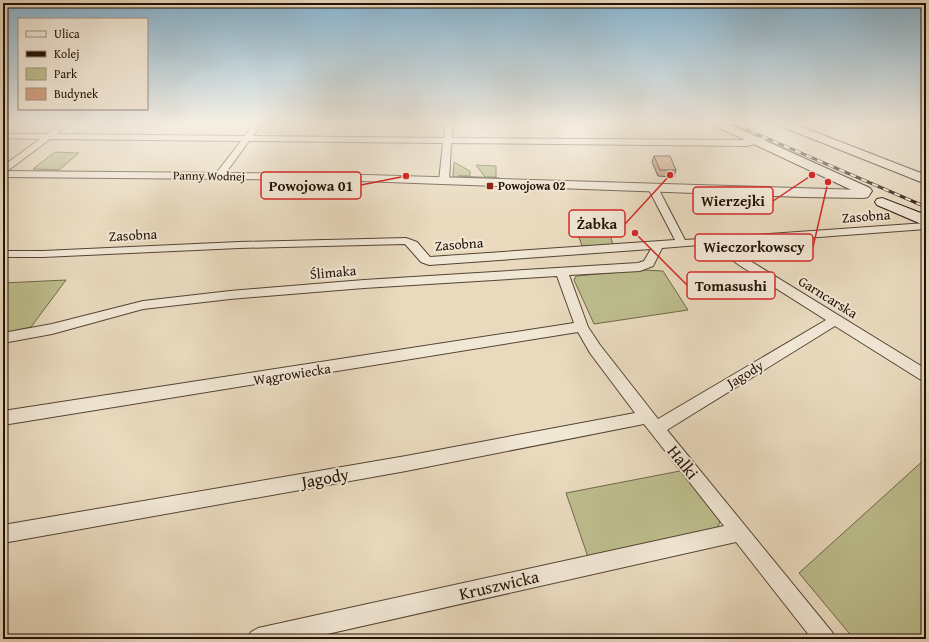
<svg xmlns="http://www.w3.org/2000/svg" width="929" height="642" viewBox="0 0 929 642" font-family="'Gentium Book Plus',serif">
<rect width="100%" height="100%" fill="#e9dabe"/>
<filter id="stains"><feTurbulence type="fractalNoise" baseFrequency=".005" numOctaves="4"/><feColorMatrix values="0 0 0 0 .2 0 0 0 0 .09 0 0 0 0 .02 0 0 0 .5 -.17"/></filter>
<radialGradient id="worn" r=".72"><stop offset=".6" stop-color="#630" stop-opacity="0"/><stop offset="1" stop-color="#630" stop-opacity=".3"/></radialGradient>
<g fill="#bdbd8d" stroke="#70684a">
<path d="M55,152l24,1 -20,17 -26,-1z"/>
<path d="M454,162l16,9v5h-12l41,2 -46,-1z"/>
<path d="M476,165l20,1v11h-11z"/>
<path d="M605,216l8,29 -31,1 -10,-29z"/>
<path d="M643,270l20,1 25,39 -94,14 -20,-44 2,-4z"/>
<path d="M66,280l-35,47 -28,6v-50z"/>
<path d="M926,458v181h-72l-55,-66z"/>
<path d="M685,470l37,46 -5,13 -129,28 -22,-64z"/>
</g>
<g fill="none" stroke-linecap="round" stroke-linejoin="round">
<g stroke="#544435" stroke-width="2">
<g id="minor">
<path d="M63,122h9l-15,12 188,2 10,-14h8l-10,14 191,2 1,-16h8l-1,16 295,2 15,-3 4,3 -1,2 -18,4 -296,-3 -2,38 -5,3 -5,-3 4,-38 -194,-2 -27,37 -3,1 -5,-3 27,-35 -191,-2 -44,33 -3,1v-7l37,-27 -37,-1v-4h44z"/>
<path d="M914,122h9l3,2v6z"/>
<path d="M653,185l5,3 27,52 241,-17v6l-202,15 23,15 179,110v13l-5,-2 -86,-54 -168,104 165,202 4,7h-24l-76,-97 -431,97h-58l4,-7 7,-4 466,-102 -80,-102 -238,47 -403,72v-18l403,-69 229,-43 -45,-60 -12,-21 -575,93v-14l571,-88 -17,-47 -193,12 -134,11 -87,10 -91,25 -49,9v-10l49,-9 91,-23 87,-10 134,-11 274,-17 6,-2 7,-12 -222,16 -8,-3 -16,-18 -166,4 -196,9h-40v-6h40l196,-9 167,-4 11,4 13,15 245,-17 -27,-52zM711,244l28,21 87,55 -168,99 -58,-74 -12,-18 -19,-52 71,-4 13,-5 9,-18z"/>
</g>
</g>
<g stroke="#544435" stroke-width="2">
<path id="tertiary" d="M3,171l330,3 531,16 4,1 2,3 -2,3 -4,1 -62,-1 -469,-17 -330,-3z"/>
</g>
<g stroke="#231207" stroke-width="2">
<g id="secondary">
<path d="M709,122h15l146,66 2,3 -2,3 -5,1 -5,-1 -149,-70z"/>
<path d="M773,122h16l137,53v9l-151,-60z"/>
<path d="M882,198l44,17v11l-49,-21 -2,-3 2,-3z"/>
</g>
</g>
<use href="#minor" fill="#f1e7d5" fill-rule="evenodd"/>
<use href="#tertiary" fill="#f1e7d5" fill-rule="evenodd"/>
<use href="#secondary" fill="#f1e7d5" fill-rule="evenodd"/>
<g stroke="#231207" stroke-width="3">
<path id="rail" d="M729,122l197,85"/>
</g>
<use href="#rail" stroke="#f1e7d5" stroke-width="2" stroke-dasharray="6" stroke-linecap="butt"/>
</g>
<path fill="#b68a70" stroke="#231207" d="M654,156l22,14 -2,7 -16,-1 -6,-14z"/>
<path fill="#d4a182" stroke="#231207" d="M654,156h16l6,14h-16z"/>
<linearGradient id="sky" x2="0" y2="1"><stop stop-color="#87b6d3"/><stop offset="0.58" stop-color="#f5eee2"/><stop offset="1" stop-color="#f5eee2" stop-opacity="0"/></linearGradient>
<rect width="929" height="212" fill="url(#sky)"/>
<rect fill="#8f2418" stroke="#f1e7d5" stroke-width="1.5" x="486" y="182" width="8" height="8" rx="2"/>
<g text-anchor="middle" stroke-width="4" stroke-linejoin="round" paint-order="stroke">
<g font-size="12" fill="#231207" stroke="#f1e7d5">
<text transform="translate(209 176) rotate(1)" y="4">Panny Wodnej</text>
</g>
<g font-size="12" font-weight="bold" fill="#231207" stroke="#f1e7d5" text-anchor="start">
<text x="498" y="190">Powojowa 02</text>
</g>
<g font-size="14" fill="#231207" stroke="#f1e7d5">
<text transform="translate(866 216) rotate(-4)" y="5">Zasobna</text>
<text transform="translate(133 235) rotate(-3)" y="5">Zasobna</text>
<text transform="translate(459 244) rotate(-4)" y="5">Zasobna</text>
<text transform="translate(333 272) rotate(-5)" y="5">Ślimaka</text>
<text transform="translate(828 297) rotate(32)" y="5">Garncarska</text>
<text transform="translate(292 374) rotate(-9)" y="5">Wągrowiecka</text>
<text transform="translate(745 374) rotate(-31)" y="5">Jagody</text>
</g>
<g font-size="17" fill="#231207" stroke="#f1e7d5">
<text transform="translate(683 462) rotate(51)" y="6">Halki</text>
<text transform="translate(325 478) rotate(-10)" y="6">Jagody</text>
<text transform="translate(499 585) rotate(-13)" y="6">Kruszwicka</text>
</g>
</g>
<path fill="none" stroke="#d62828" stroke-width="1.5" d="M406 176L361 185M812 175L773 201M670 175L625 224M828 182L813 247M635 233L687 285"/>
<g fill="#d62828" stroke="#f1e7d5" stroke-width="1.5">
<circle cx="406" cy="176" r="4"/>
<circle cx="812" cy="175" r="4"/>
<circle cx="670" cy="175" r="4"/>
<circle cx="828" cy="182" r="4"/>
<circle cx="635" cy="233" r="4"/>
</g>
<g fill="#f1e7d5" stroke="#d62828" stroke-width="1.5">
<rect x="261" y="172" width="100" height="27" rx="4"/>
<rect x="693" y="187" width="80" height="27" rx="4"/>
<rect x="569" y="210" width="56" height="27" rx="4"/>
<rect x="695" y="234" width="118" height="27" rx="4"/>
<rect x="687" y="272" width="88" height="27" rx="4"/>
</g>
<g font-size="15" text-anchor="middle" font-weight="bold" fill="#231207">
<text x="311" y="191">Powojowa 01</text>
<text x="733" y="206">Wierzejki</text>
<text x="597" y="229">Żabka</text>
<text x="754" y="252">Wieczorkowscy</text>
<text x="731" y="291">Tomasushi</text>
</g>
<rect width="929" height="642" fill="none" stroke="#e9dabe" stroke-width="16"/>
<rect x="4" y="4" width="921" height="634" fill="none" stroke="#231207" stroke-width="2"/>
<rect x="8" y="8" width="913" height="626" fill="none" stroke="#231207"/>
<rect x="18" y="18" width="130" height="92" fill="#f1e7d5" stroke="#9f9283"/>
<rect x="26" y="31" width="20" height="6" fill="#f1e7d5" stroke="#9f9283"/>
<text x="54" y="38" font-size="12" fill="#231207">Ulica</text>
<rect x="26" y="51" width="20" height="6" fill="#231207" stroke="#9f9283"/>
<text x="54" y="58" font-size="12" fill="#231207">Kolej</text>
<rect x="26" y="68" width="20" height="12" fill="#bdbd8d" stroke="#9f9283"/>
<text x="54" y="78" font-size="12" fill="#231207">Park</text>
<rect x="26" y="88" width="20" height="12" fill="#d4a182" stroke="#9f9283"/>
<text x="54" y="98" font-size="12" fill="#231207">Budynek</text>
<rect width="100%" height="100%" filter="url(#stains)"/>
<rect width="100%" height="100%" fill="url(#worn)"/>
</svg>
